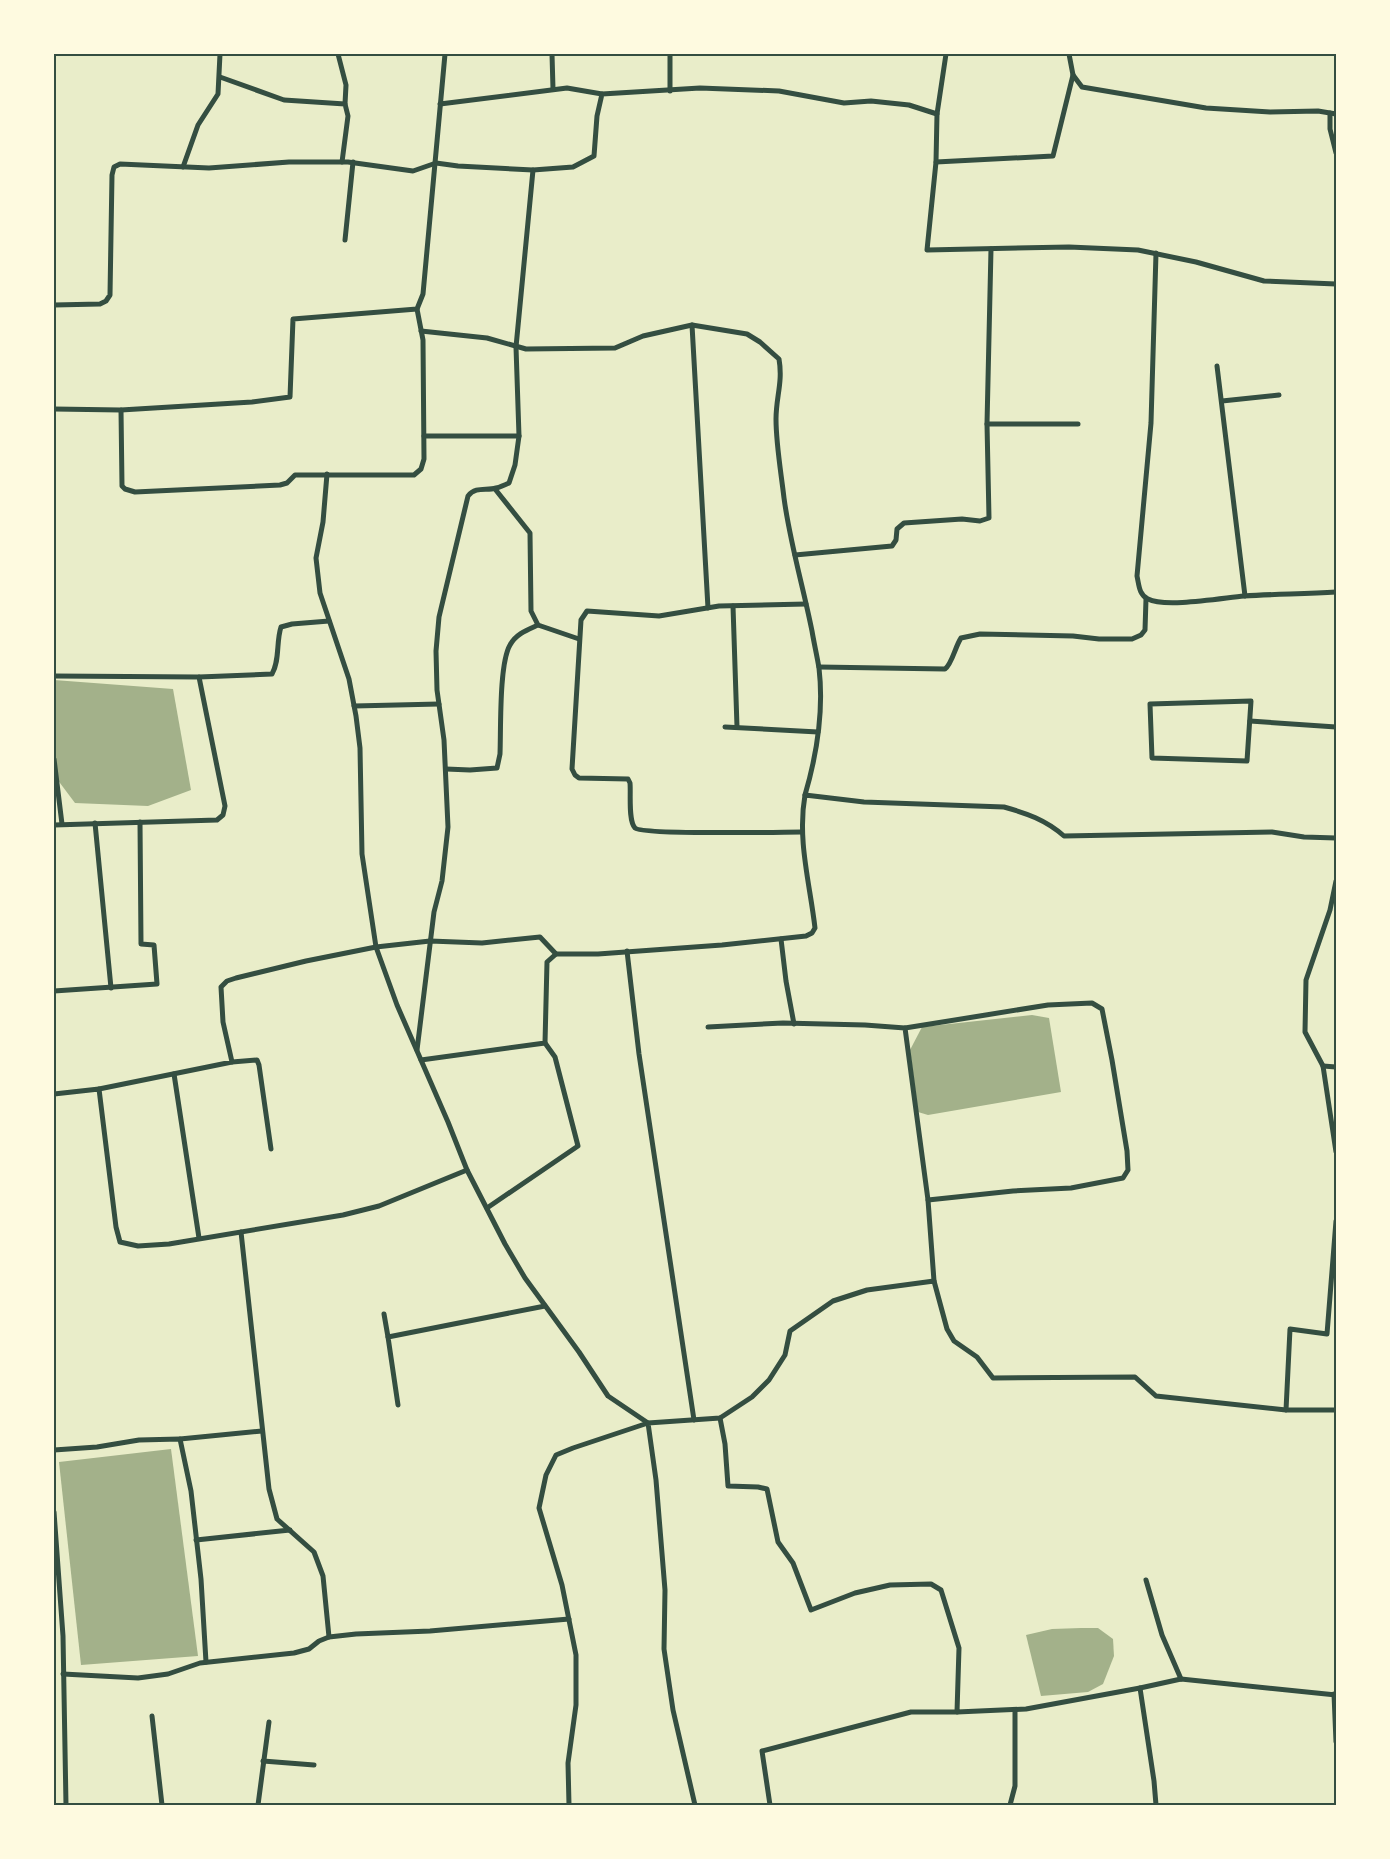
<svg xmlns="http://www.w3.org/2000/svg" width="1390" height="1859" viewBox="0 0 1390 1859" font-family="'Noto Sans',sans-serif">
<rect width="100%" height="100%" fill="#e9edc9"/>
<g fill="#a3b18a">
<path d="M54,680l119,9 18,101 -43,16 -73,-3 -18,-24 -3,-28z"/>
<path d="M1032,1015l17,3 12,74 -133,23 -10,-3 -8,-62 12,-23z"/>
<path d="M171,1449l27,207 -117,9 -22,-203z"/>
<path d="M1081,1628h17l15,11 1,17 -11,28 -15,8 -47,4 -15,-61 26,-6z"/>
</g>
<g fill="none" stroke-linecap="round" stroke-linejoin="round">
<g stroke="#344e41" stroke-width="5">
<path d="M338,54l8,31 -1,19"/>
<path d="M552,54l1,35"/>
<path d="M946,54l-9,60 -1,48 -9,88 142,-3 69,3 58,12 68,19 72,3"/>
<path d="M1069,54l4,21 9,12 124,21 64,4 48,-1 18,3"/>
<path d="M220,77l64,23 61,4 3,12 -6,46"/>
<path d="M670,91v-37"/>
<path d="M440,104l127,-16 35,6"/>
<path d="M1330,113v16l6,24"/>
<path d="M936,162l117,-6 20,-81"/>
<path d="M183,167l15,-42 20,-31 2,-40"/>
<path d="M345,240l8,-78"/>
<path d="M1156,253l-5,170 -14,153c2,9 2,19 11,23 17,9 74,-1 96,-3 30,-2 61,-2 92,-4"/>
<path d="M54,305l46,-1 6,-3 4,-6 2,-120 2,-8 6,-3 89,4 80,-6h59l65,9 23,-8 22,3 75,4 40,-3 21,-11 3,-40 5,-22 98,-6 79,3 65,12 27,-2 38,4 28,9"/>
<path d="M692,325l16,283"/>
<path d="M421,331l66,7 39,11 89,-1 28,-12 49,-11 55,9 13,8 19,17c4,23 -3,38 -3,60 0,25 5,53 8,79 6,45 19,88 28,133 2,12 5,25 7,37 5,43 -2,86 -14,127"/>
<path d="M1217,366l28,230"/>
<path d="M1222,401l57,-6"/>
<path d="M54,409l67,1 131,-8 38,-5 3,-78 124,-10 6,-15 22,-240"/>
<path d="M121,410l1,76 3,3 10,3 145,-7 7,-2 8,-8h119l7,-6 3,-10 -1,-119 -6,-31"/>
<path d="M987,424h91"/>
<path d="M424,436h95"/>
<path d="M495,489l35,44 1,78 7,14 41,14"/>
<path d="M795,555l97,-9 4,-6 1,-11 7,-6 58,-4 18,2 9,-3 -2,-94 4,-175"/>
<path d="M733,606l4,121"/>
<path d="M819,667l126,2c7,-5 10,-22 16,-31l19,-4 93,2 26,3h33l9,-4 4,-5 1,-31"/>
<path d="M54,676l145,1 26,129 -2,9 -6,5 -163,5"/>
<path d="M199,677l73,-3c8,-14 4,-32 9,-47l11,-3 37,-3"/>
<path d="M1251,701l-4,60 -95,-3 -2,-54z"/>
<path d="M354,706l85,-2"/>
<path d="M1250,721l86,6"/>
<path d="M725,727l93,5"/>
<path d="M54,759l8,65"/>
<path d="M446,769l24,1 27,-2 3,-14c1,-25 -1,-90 10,-109 6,-11 17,-15 28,-20"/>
<path d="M95,823l16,165"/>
<path d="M802,832c-21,0 -160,3 -167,-4 -7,-7 -4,-35 -5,-45l-2,-4 -49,-1 -4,-3 -3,-6 9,-149 6,-9 72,5 60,-10 87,-2"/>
<path d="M1336,881l-6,29 -24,70 -1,52 18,34 13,86"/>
<path d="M781,939l5,42 8,43"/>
<path d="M627,951l12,103 55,366"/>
<path d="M54,991l103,-7 -3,-39 -13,-1 -1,-122"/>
<path d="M708,1027l75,-4 82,2 40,3 23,172 6,81"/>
<path d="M905,1028l143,-23 44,-2 10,6 10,51 15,91 1,19 -5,8 -52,10 -58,3 -85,9"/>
<path d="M417,1050l17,-138 8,-31 6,-54 -4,-87 -7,-50 -1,-39 3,-34 29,-121c8,-10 18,-5 28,-8 5,-1 9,-3 13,-5l6,-18 4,-29 -3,-89 17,-177"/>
<path d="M421,1060l124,-17 2,-81 9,-8"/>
<path d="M232,1062l25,-2 2,5 12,84"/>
<path d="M1323,1066l13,1"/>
<path d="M174,1074l25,164"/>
<path d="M99,1089l133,-27 -9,-40 -2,-35 6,-6 9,-3 70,-17 70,-14 54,-6 52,2 58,-6 16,17h42l124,-9 84,-9 6,-3 3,-5c-5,-44 -18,-88 -10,-133l59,7 140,5c22,6 42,13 60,29l208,-4 32,5 32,1"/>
<path d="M54,1094l45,-5 17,138 4,15 18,4 31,-2 174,-29 36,-9 88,-36 -19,-48 -51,-117 -21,-58 -14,-93 -2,-106 -4,-32 -7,-37 -29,-86 -4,-35 7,-36 4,-48"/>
<path d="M467,1170l38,74 20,34 54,74 29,44 40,27 -75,25 -17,7 -10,20 -7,33 23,77 14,70v50l-8,58 1,42"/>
<path d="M487,1208l91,-62 -23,-89 -10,-14"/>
<path d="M241,1232l28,257 8,30 37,33 9,24 6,61"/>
<path d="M384,1314l4,23"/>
<path d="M398,1405l-10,-68 157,-31"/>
<path d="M1286,1410l4,-81 37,5 9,-113"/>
<path d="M720,1418l5,26 3,42 30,1 9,2 11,53 15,21 18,47 44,-17 35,-8 41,-1 10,6 18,58 -2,64 69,-3 114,-21 14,93 2,24"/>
<path d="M180,1439l82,-8"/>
<path d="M54,1450l43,-3 42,-7 41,-1 11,52 10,88 5,83"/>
<path d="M54,1512l9,124 3,169"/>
<path d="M196,1540l94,-10"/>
<path d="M1146,1580l16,55 19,44"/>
<path d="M63,1674l75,4 30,-4 32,-11 94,-10 15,-4 10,-8 10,-4 27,-3 74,-3 139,-12"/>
<path d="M1140,1688l41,-9 155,16"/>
<path d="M1334,1694l2,48"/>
<path d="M152,1716l10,89"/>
<path d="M263,1761l51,4"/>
<path d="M258,1805l11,-83"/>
<path d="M695,1805l-22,-95 -9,-61 1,-59 -9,-110 -8,-57 72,-5 32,-21 17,-17 16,-25 5,-24 43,-30 34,-11 67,-9 13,48 7,12 23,16 16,21 142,-1 21,19 130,14h50"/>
<path d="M770,1805l-8,-54 149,-39h46"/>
<path d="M1010,1805l5,-19v-76"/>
</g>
</g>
<rect width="1390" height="1859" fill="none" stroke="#fefae0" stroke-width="110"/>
<rect x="55" y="55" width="1280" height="1749" fill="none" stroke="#344e41" stroke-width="2"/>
</svg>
